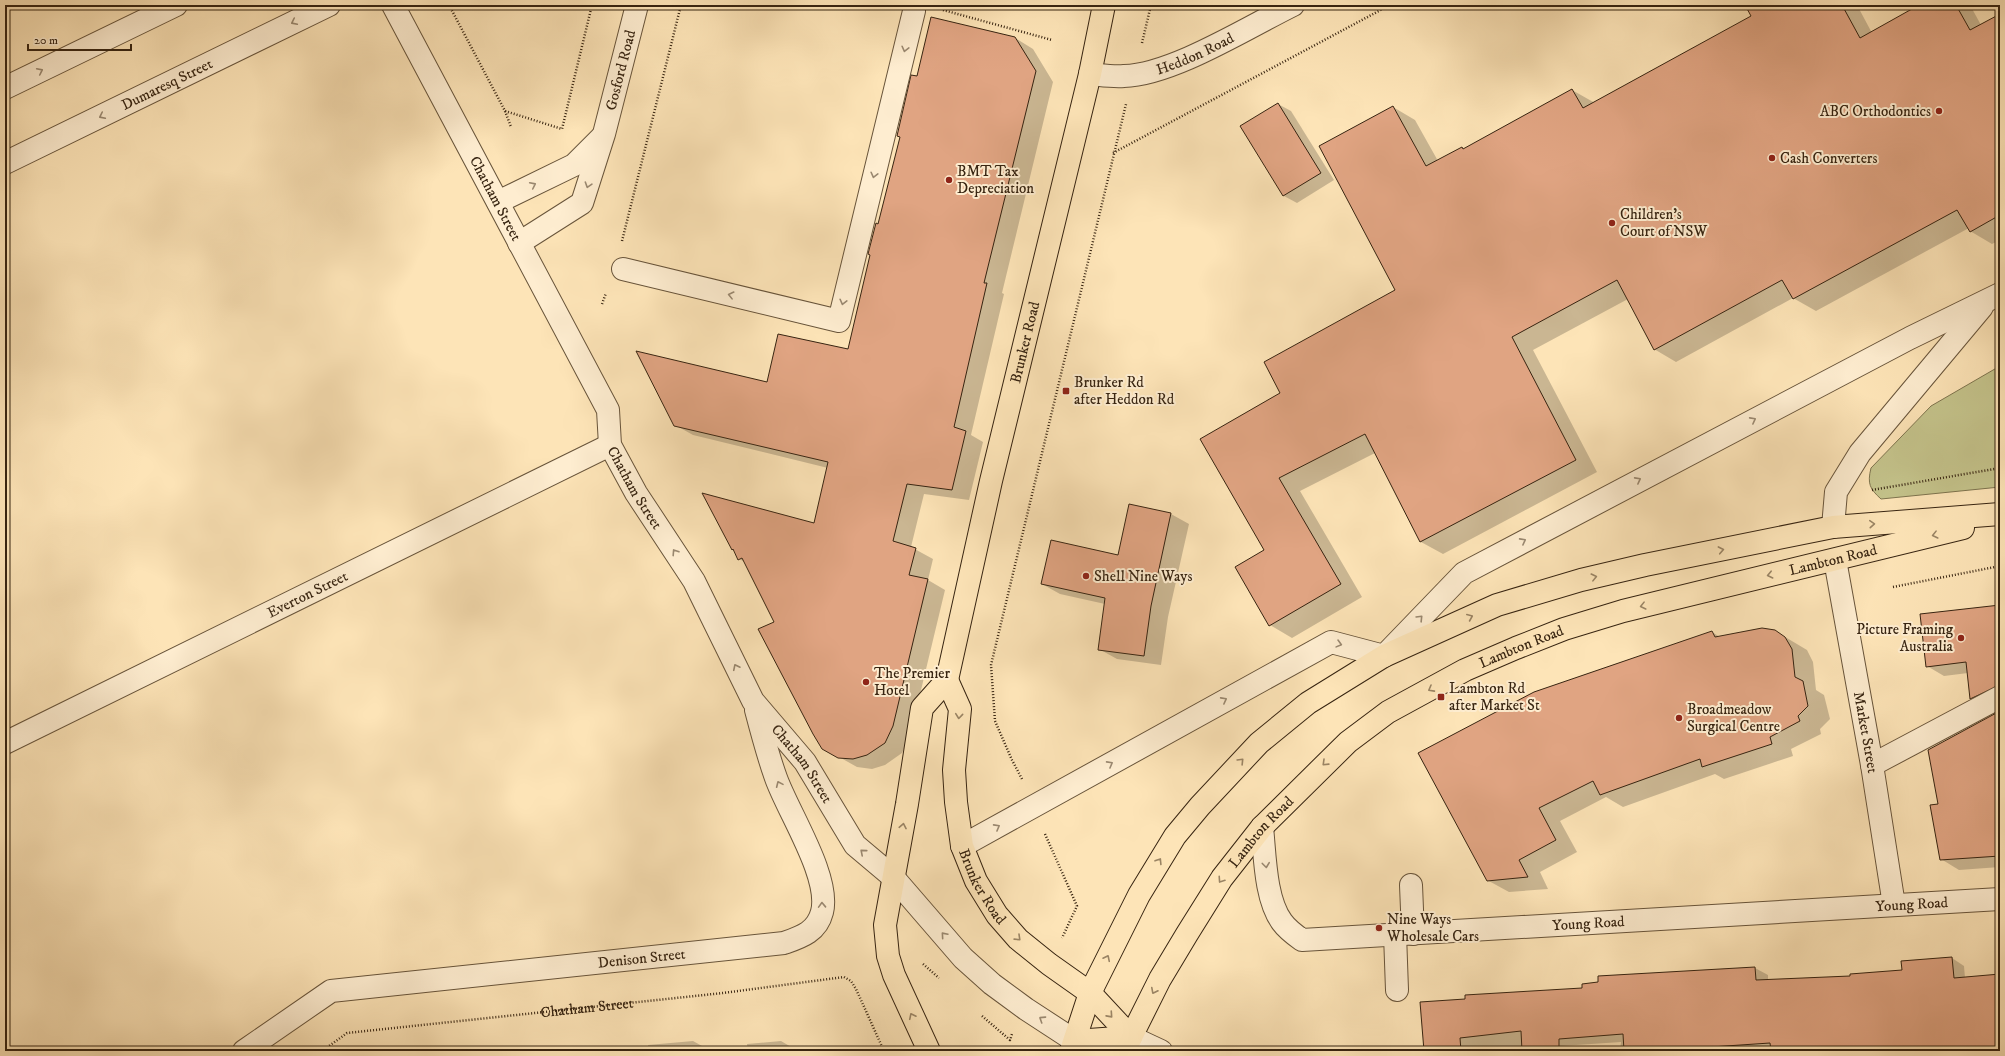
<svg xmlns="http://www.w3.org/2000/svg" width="2005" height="1056" viewBox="0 0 2005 1056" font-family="'IM FELL DW Pica',serif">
<rect width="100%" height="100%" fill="#fde4b7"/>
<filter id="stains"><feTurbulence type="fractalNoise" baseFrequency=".005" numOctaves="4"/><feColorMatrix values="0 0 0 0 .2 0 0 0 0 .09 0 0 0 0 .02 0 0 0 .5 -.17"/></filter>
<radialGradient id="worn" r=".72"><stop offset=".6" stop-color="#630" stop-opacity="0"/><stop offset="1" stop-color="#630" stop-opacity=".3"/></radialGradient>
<path fill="#c4c38b" stroke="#7e744e" d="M2000,366v121l-119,12c-11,-10 -14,-15 -10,-31l60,-62z"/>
<g fill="#0003">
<path d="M1747,5h110l15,28 49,-28h49l11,20 19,-10v225l-8,4 -22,-13 -1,-3 -153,83 -23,-13 -117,64 -22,-13 -26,-50 -95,51 64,122 -154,82 -22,-12 -46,-89 -75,38 62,106 -70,41 -22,-13 -4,-75 16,-157 114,-103 -3,-183 22,13 23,41 24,-13 2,1 108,-59 23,13 158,-87z"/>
<path d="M1015,38l18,11 20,33 -51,211 2,1 -33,141 12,7 -14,58 -45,-6 -13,53 22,12 -5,21 17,10 -35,146 -8,17 -17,12 -13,4 -15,-2 -34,-19 -48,-126 -30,-60 -6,-3 -4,-8 -3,-1 -28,-55 111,29 13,-56 -135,-33 -18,-10 93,-42 80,-33 69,-273z"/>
<path d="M1278,104l13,7 43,69 -37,23 -13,-7 -43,-70z"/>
<path d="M1130,505l41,9 18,10 -21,93 -7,48 -44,-6 -18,-10 6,-45 -45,-10 -18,-10 76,-28z"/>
<path d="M2000,606v97l-12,5 -17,-10 -3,-25 -24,3 -17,-10z"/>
<path d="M1775,631l32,19 6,12 3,28 8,5 6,24 -10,10 1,5 -30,15 2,7 -69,23 -9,-5 -92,33 -17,-10 -46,24 17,31 -37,20 8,17 -39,3 -22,-12 -68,-126 293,-122 8,5z"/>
<path d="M2000,712v155l-41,3 -18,-11z"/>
<path d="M1952,958l12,8 1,12 35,-3v76h-380l1,-9 -118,8 2,1h-80l174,-68v-6l156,-9 13,7v5l83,-3 52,-6z"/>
<path d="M693,1041l18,10h-62l-1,-6z"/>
<path d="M781,1041l17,10h-50l-1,-7z"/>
</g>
<g fill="#e0a482" stroke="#372411">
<path d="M1745,5h97l18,33 59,-33h37l14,25 30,-16v201l-30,17 -13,-22 -164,89 -11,-19 -128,70 -37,-70 -105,57 64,123 -156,82 -55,-108 -86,44 62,106 -72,42 -34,-59 29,-17 -64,-111 80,-46 -16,-31 131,-72 -76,-144 74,-40 33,60 36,-19 1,2 109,-60 11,19 168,-92z"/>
<path d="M931,17l84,20 21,34 -52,212h3l-33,144 12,4 -14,59 -45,-6 -14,57 23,7 -7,27 19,4 -35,147 -8,17 -18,12 -14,4 -15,-1 -16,-9 -9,-15 -55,-105 16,-7 -32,-64 -4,2 -5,-11 -1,1 -30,-57 112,30 14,-61 -154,-36 -38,-75 131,31 11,-48 70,15 22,-94 -2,-1 8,-31 2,1 22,-87 -3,-1 14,-61 6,1z"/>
<path d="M1278,103l43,70 -38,23 -43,-70z"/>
<path d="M1129,504l42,9 -20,93 -7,50 -46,-6 7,-52 -64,-14 10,-44 67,15z"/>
<path d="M2000,605v80l-30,14 -4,-37 -40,5 -6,-53z"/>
<path d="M1762,628l13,2 10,7 7,12 3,28 8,4 5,25 -10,10 2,5 -30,16 2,7 -70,23 -2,-8 -100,36 -7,-14 -54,27 17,32 -37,20 9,17 -41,4 -69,-128 116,-61 178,-61 3,6z"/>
<path d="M2000,711v145l-60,4 -10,-55 8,-1 -10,-54z"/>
<path d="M1952,957l2,21 46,-4v77h-229l-1,-8 -74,5v3h-72l-1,-17 -64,5v12h-37l-1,-20 -61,7 1,13h-37l-4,-49 45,-3v-4l117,-7v-4l16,-2v-6l157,-9 1,13 94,-4v-2l52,-4 -1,-9z"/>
</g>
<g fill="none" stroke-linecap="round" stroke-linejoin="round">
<g stroke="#68543a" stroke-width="24">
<g id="minor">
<path id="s2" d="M393,5l215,405 2,35 26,48 58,88 59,120 52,61 50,83 38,32 70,81 29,26 34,25 49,32"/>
<path id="s3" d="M1090,74c11,1 23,3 34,2 48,-1 124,-49 169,-71"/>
<path d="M5,88l171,-83"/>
<path id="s4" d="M5,163l324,-158"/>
<path d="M498,202l76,-37 27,-27"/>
<path id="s5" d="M519,243l63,-40 22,-69 33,-129"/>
<path d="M623,269l216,52 75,-310"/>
<path d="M1833,527l3,-35 24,-39 122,-146"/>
<path id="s6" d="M1835,560l37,205 22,140"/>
<path id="s7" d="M5,743l605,-298"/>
<path d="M1872,765l128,-68"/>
<path id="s8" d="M1262,827c3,28 3,72 20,95 5,7 13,13 20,18l698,-41"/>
<path d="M962,846l369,-204 53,14 80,-83 446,-235 90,-44"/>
<path d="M1411,885l2,49"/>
<path d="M1395,934l2,56"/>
<path d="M1131,1037l30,14"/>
<path id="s9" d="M244,1051l87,-60 453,-48c17,-6 33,-11 38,-31 9,-35 -34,-100 -46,-134 -8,-22 -14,-45 -20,-68"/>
</g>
</g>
<g stroke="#372411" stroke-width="24">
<g id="major">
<path id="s10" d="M947,680l13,29 -6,61 2,32 6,44 14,35 21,34 21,24 31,25 41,29 41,44"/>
<path d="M1075,1041l56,-4"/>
<path id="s11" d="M929,1051l-35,-76 -6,-19 -3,-31 22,-121 15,-96 25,-28 44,-199 99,-407 14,-69"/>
<path d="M1071,1051l19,-58 49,-98 36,-59 25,-30 59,-63 49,-40 76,-47 113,-51 84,-25 64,-15 188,-38 167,-13"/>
<path id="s12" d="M1125,1051l6,-14 29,-58 27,-45 35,-56 40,-51 86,-85 40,-30 77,-42 51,-22 48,-19 59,-18 340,-83"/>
</g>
</g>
<g stroke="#372411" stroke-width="2.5" stroke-dasharray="1 2" stroke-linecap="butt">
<path d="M449,5l56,106 57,18 30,-124"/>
<path d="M943,10l109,30"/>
<path d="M1142,43l9,-38"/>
<path d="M505,111l6,16"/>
<path d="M1113,153l277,-148"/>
<path d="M622,241l59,-236"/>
<path d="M602,304l4,-11"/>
<path d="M1872,490l128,-22"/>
<path d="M1893,587l107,-21"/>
<path d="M1022,779l-10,-19 -17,-39 -4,-56 135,-561"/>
<path d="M1045,834l32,72 -15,32"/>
<path d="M923,964l16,14"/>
<path d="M982,1016l28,24 2,-6"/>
<path id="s1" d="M322,1051l25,-18 376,-40 121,-16 7,4 5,8 28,62"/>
</g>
<use href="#minor" stroke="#feedd0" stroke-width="22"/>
<use href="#major" stroke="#fde4b7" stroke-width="22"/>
</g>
<defs><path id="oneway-chevron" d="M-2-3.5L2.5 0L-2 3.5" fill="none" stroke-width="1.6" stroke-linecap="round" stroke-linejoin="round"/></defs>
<g stroke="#9a8870">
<use href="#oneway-chevron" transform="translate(294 22) rotate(154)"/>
<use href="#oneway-chevron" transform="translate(905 49) rotate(104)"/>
<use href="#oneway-chevron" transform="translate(40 71) rotate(-26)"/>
<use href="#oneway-chevron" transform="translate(102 116) rotate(154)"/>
<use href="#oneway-chevron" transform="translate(874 175) rotate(104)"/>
<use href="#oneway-chevron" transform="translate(533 185) rotate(-26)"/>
<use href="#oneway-chevron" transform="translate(588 185) rotate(108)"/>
<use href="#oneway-chevron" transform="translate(731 295) rotate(-166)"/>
<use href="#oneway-chevron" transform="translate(843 302) rotate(104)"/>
<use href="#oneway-chevron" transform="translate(1753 420) rotate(-28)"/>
<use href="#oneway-chevron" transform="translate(1638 480) rotate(-28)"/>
<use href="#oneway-chevron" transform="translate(1523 541) rotate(-28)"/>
<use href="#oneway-chevron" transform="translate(675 552) rotate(-123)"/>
<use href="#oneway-chevron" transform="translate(1420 618) rotate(-46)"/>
<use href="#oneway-chevron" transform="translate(1339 644) rotate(15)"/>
<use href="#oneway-chevron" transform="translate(736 667) rotate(-116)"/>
<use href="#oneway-chevron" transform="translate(1224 700) rotate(-28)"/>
<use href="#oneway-chevron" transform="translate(1110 764) rotate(-29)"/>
<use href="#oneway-chevron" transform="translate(779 784) rotate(-114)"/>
<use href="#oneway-chevron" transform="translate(997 827) rotate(-29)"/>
<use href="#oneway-chevron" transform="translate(863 852) rotate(-139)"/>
<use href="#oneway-chevron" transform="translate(1266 865) rotate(83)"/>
<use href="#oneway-chevron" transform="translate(822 905) rotate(-92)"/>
<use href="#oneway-chevron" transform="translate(944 935) rotate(-131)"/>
<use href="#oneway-chevron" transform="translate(1042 1019) rotate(-147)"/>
</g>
<g stroke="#9a8464">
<use href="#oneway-chevron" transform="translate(1872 524) rotate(-4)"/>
<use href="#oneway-chevron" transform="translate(1935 535) rotate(166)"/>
<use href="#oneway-chevron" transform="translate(1721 550) rotate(-11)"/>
<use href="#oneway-chevron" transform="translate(1770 575) rotate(167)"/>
<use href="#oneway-chevron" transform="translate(1594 577) rotate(-14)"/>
<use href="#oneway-chevron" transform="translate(1643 606) rotate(166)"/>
<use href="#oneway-chevron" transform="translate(1470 617) rotate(-23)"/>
<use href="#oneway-chevron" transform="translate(1431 689) rotate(151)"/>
<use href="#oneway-chevron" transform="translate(959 716) rotate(96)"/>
<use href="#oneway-chevron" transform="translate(1241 761) rotate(-46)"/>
<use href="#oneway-chevron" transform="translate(1325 763) rotate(136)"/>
<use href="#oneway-chevron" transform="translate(903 826) rotate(-79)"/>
<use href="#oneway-chevron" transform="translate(1159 861) rotate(-58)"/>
<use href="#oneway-chevron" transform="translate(1221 880) rotate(124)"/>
<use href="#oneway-chevron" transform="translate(1018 938) rotate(44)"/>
<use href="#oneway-chevron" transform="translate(1107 958) rotate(-64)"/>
<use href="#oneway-chevron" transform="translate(1154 991) rotate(117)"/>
<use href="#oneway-chevron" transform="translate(1110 1015) rotate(48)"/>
<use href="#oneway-chevron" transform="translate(912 1016) rotate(-116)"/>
</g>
<g fill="#8f2418" stroke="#feedd0" stroke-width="1.5">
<circle cx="1939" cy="111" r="4"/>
<circle cx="1772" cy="158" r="4"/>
<circle cx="949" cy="180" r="4"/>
<circle cx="1612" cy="223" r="4"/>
<rect x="1062" y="387" width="8" height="8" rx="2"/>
<circle cx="1086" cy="576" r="4"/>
<circle cx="1961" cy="638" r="4"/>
<circle cx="866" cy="682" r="4"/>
<rect x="1437" y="693" width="8" height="8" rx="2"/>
<circle cx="1679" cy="718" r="4"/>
<circle cx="1379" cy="928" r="4"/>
</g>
<g text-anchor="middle" stroke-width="4" stroke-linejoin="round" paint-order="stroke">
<g font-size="15" fill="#372411" stroke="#feedd0">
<text dy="5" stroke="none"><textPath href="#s3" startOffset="109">Heddon Road</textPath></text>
<text dy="5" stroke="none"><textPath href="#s5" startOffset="213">Gosford Road</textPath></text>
<text dy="5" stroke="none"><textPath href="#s4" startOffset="180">Dumaresq Street</textPath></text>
<text dy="5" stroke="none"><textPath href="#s2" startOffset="219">Chatham Street</textPath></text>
<text dy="5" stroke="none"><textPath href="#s11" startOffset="739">Brunker Road</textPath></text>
<text dy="5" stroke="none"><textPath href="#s2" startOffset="543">Chatham Street</textPath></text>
<text dy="5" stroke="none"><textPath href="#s12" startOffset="907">Lambton Road</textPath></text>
<text dy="5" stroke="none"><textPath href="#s7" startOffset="337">Everton Street</textPath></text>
<text dy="5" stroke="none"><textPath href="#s12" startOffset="583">Lambton Road</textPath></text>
<text dy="5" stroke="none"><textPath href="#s6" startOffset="175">Market Street</textPath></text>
<text dy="5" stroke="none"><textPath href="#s2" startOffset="867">Chatham Street</textPath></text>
<text dy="5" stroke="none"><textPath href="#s12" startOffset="259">Lambton Road</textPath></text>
<text dy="5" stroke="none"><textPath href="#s10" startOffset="215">Brunker Road</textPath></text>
<text dy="5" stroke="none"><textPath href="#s8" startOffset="736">Young Road</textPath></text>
<text dy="5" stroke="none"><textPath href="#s8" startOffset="412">Young Road</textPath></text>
<text dy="5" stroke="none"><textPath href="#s9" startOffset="418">Denison Street</textPath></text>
<text dy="5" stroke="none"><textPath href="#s1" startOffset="272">Chatham Street</textPath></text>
</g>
<g font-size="15" fill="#372411" stroke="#feedd0" text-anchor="start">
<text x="1931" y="116" text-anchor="end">ABC Orthodontics</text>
<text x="1780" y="163">Cash Converters</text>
<text x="957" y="176">BMT Tax<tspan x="957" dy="17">Depreciation</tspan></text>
<text x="1620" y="219">Children's<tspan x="1620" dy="17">Court of NSW</tspan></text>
<text x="1074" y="387">Brunker Rd<tspan x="1074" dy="17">after Heddon Rd</tspan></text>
<text x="1094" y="581">Shell Nine Ways</text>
<text x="1953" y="634" text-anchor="end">Picture Framing<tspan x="1953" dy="17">Australia</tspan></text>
<text x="874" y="678">The Premier<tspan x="874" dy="17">Hotel</tspan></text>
<text x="1449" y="693">Lambton Rd<tspan x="1449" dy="17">after Market St</tspan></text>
<text x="1687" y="714">Broadmeadow<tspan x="1687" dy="17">Surgical Centre</tspan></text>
<text x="1387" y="924">Nine Ways<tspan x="1387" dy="17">Wholesale Cars</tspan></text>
</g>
</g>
<rect width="2005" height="1056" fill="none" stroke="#fde4b7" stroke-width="20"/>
<rect x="6" y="6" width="1993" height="1044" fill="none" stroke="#372411" stroke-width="2"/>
<rect x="10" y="10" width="1985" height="1036" fill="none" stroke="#372411"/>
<path d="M28 44v6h103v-6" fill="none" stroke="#372411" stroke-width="2"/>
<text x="34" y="44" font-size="12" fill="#372411" stroke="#feedd0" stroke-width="3" paint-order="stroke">20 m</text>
<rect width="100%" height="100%" filter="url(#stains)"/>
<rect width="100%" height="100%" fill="url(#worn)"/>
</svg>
